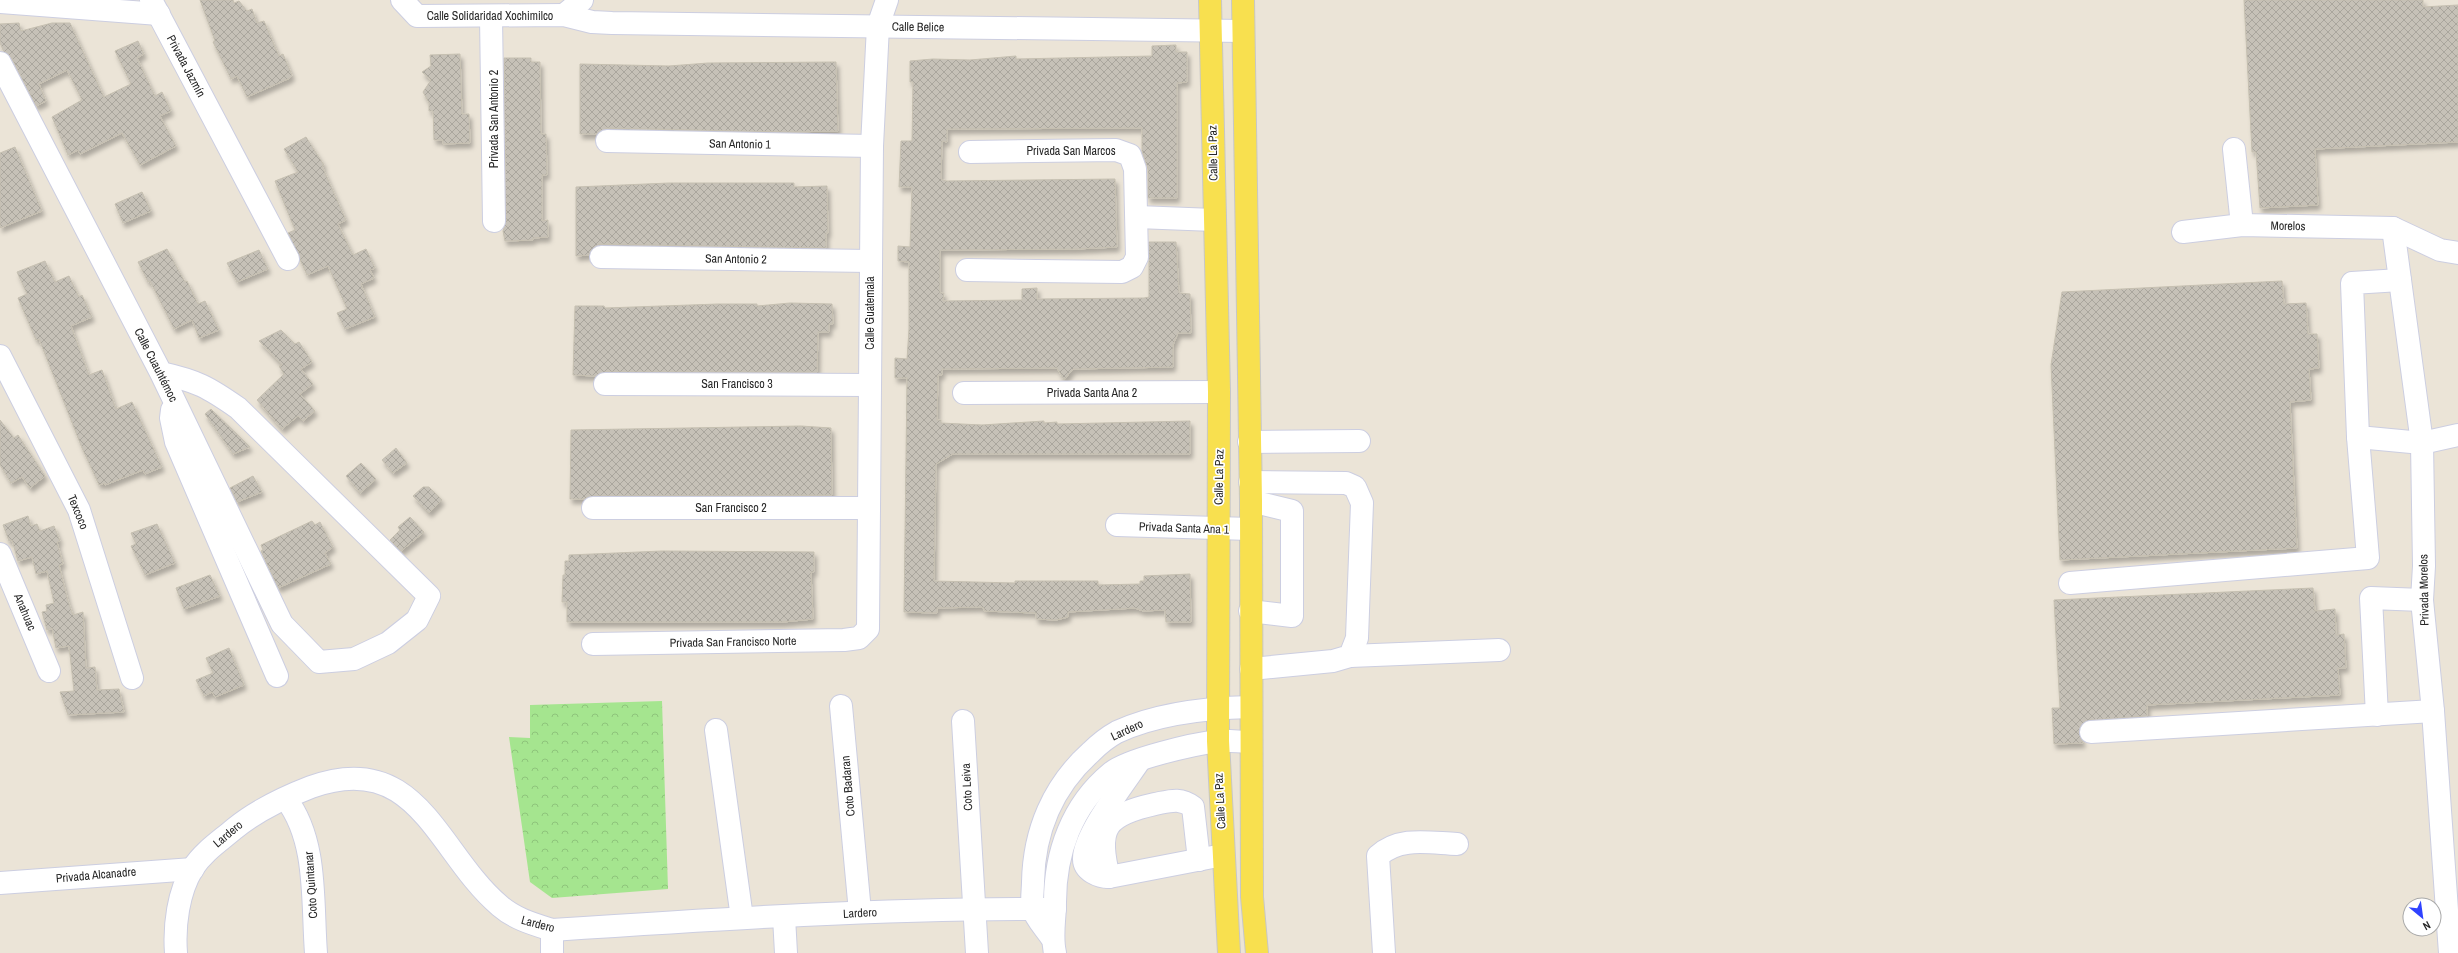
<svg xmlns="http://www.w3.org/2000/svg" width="2458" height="953" viewBox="0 0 2458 953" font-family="'Archivo Narrow',sans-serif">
<defs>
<pattern id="park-crowns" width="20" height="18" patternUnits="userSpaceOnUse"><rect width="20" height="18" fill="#a5e58f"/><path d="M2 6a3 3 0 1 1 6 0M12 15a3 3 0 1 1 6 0" fill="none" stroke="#8ec47b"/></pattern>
<pattern id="building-cross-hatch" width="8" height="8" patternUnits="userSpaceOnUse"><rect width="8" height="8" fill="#c6c1b7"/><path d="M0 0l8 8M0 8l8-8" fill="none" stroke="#aaa69d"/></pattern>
<filter id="shadow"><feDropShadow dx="2.5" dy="4.5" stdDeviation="2" flood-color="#0004"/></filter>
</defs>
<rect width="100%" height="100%" fill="#ebe4d7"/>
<path fill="url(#park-crowns)" d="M662,701l6,188 -116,9 -22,-16 -21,-145 21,1v-33z"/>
<g fill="url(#building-cross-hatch)" stroke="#c6c0b1" filter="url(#shadow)">
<path d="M200,0h33l1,3 5,-2 8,10 5,-2 5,14 7,-2 15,35 4,-2 9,21 -2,3 -43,19 -10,-21 -6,3 -18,-37 2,-1z"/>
<path d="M2244,0h179v7l35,-2v137l-143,7 3,56 -58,3 -4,-56h-4z"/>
<path d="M19,23l2,8 31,-8h18l34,74 27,-13 -16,-33 23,-10 6,13 -7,4 18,38 7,-4 9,19 -11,5 16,30 -36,19 -18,-32 -42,21 -2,-4 -10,5 -16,-38 30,-17 -15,-30 -28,14 7,17 -10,5 -25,-49 -7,-5 -4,-9v-19z"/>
<path d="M1176,45v7h11v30l-10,1v115h-29v-29l-6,-17v-24l-195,1v13l-5,-1 -1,38 5,2 169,-2 2,68 -41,2 -136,1v43h4l-1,8 79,-1v-11l15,-1v11l107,-1 5,-1v-55h27l3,51 11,1 1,39h-13l-5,12v22l-100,2 -9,11 -7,-12 -115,1v6h-4l-1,45h4v3l41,2 62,-4v2l13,-1v2l133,-3v33h-237l-17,10 -2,117 81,2v-2h83v4l42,-1v-3h4v-5l46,-2 1,48h-25l-1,-12 -22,1 -8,-3 -67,4v5l-12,3 -20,-1v-6l-52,-2v-3l-4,-1 -43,1v5l-33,-1 3,-234h-12v-20l12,1 2,-30v-67l-11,-1v-15l12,1 2,-60h-13l2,-46h11l1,-59h-3v-21l23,-2 37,1 46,-4v3l136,-3v-10z"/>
<path d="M460,54l2,60h7l1,29 -27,1v-4h-9l-1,-29h-4v-8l-6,-11 8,-12 -9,-8 9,-6 -1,-11z"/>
<path d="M504,58h27v4h9l1,72h5l1,41h-5v46l6,-1v17l-15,1v2l-28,1 -2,-10 3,-10z"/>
<path d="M836,62l2,69 -54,1 -177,-4 -10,6h-17v-70l89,2 39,-3z"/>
<path d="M306,137l18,28 -2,1 24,54 -8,4 15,31 13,-6 9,19 -5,2 4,8 -13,6 14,33 -30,12 -8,-16 10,-4 -19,-43 -21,9 -19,-42 7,-3 -20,-49 23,-9 -14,-23z"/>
<path d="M15,147l27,64 -42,17v-75z"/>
<path d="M669,183h125v4l33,-1 1,47h-2v15l-225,-4 -6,2 -6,9 -13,1v-69z"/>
<path d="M142,192l9,19 -28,12 -8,-19z"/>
<path d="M167,249l18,33 2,-1 11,23 7,-3 14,29 -20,8 -7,-18 -18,9 -24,-48 -2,1 -10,-20z"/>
<path d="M259,250l9,19 -31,13 -10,-19z"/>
<path d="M45,261l10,21 14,-6 10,21 3,-2 10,22 -21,9 18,49 13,-5 14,39 16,-7 30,65 -17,7 -2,-4 -38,15v-2l-6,2 -17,-37 -43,-109 -3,1 -18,-42 9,-4 -10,-22z"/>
<path d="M2282,281l2,23 22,-1 2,31h9l2,34 -10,1 2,31 -21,2 7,146 -237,12 -9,-195 11,-73z"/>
<path d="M790,303l42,1 1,20h-4v8h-11l-1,40h-212l-9,4 -23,-1 2,-69h29l1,2 113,-4h39v2z"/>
<path d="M281,330l14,14 4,-2 13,20 -11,7 12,15 -13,10 15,17 -12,10 -5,-5 -16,13 -25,-29 27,-26 -5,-8 3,-1 -23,-24z"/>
<path d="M211,409l28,27 11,11 -17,7 -28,-40z"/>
<path d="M0,420l14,18 4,-3 27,41 -15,12 -8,-11 -11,6 -11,-18z"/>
<path d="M801,426l30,2 1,67 -239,1 -8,3h-15l1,-69z"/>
<path d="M396,448l11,15 -14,10 -11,-13z"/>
<path d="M361,463l15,16 -16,14 -14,-17z"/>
<path d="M253,476l9,16 -25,10 -7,-14z"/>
<path d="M423,487h6l13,13 -13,13 -16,-17z"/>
<path d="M28,516l3,10 6,-2 3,7 14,-5 6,15 -3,1 6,22 -4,1 9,36 5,14 10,-3 3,56 9,-1 2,23 22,-1 5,23 -56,3 -8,-23 14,-1 -5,-45 -13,2 -4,-20 -5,2 -5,-18 5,-1 -1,-6 8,-2 -7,-32 -11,3 -4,-17 -14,4 -6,-21 -3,1 -6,-16z"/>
<path d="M410,517l14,15 -23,19 -11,-11 10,-10 -2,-3z"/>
<path d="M312,521l3,4 5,-3 13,25 -8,6 6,11 -53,24 -17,-37 2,-1 -2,-5z"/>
<path d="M157,524l18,39 -30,12 -14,-29 5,-2 -5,-11z"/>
<path d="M662,551l152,1v20h-3l2,47 -30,3h-216v-20h-5l1,-27h2v-14h4v-6z"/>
<path d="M210,575l10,21 -36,13 -8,-21z"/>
<path d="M2313,588l2,23 20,-2 1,26 8,-1 2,34h-8l2,27 -193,10v11l-57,4 -10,7 -1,6 4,10 -29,1 -2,-36h8l-6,-108z"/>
<path d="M229,648l15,37 -29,12 -3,-5 -8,4 -8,-16 17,-7 -7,-15z"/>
</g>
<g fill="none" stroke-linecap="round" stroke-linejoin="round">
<g stroke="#cccee1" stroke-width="24">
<g id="minor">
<path d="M151,0l137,259"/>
<path d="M402,0l15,16 147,-1 28,7 20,1 631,8"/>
<path d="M0,2l159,12"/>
<path d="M564,15l18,-15"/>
<path d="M491,17l3,204"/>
<path d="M0,63l161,310 121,251 37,38 35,-3 34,-16 29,-23 12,-24 -191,-188c-30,-21 -41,-27 -77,-35"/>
<path d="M607,141l265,5"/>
<path d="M2234,149l8,76"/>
<path d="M1137,217l77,3"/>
<path d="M2393,228l29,215 2,123 -2,34 11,111 17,242"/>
<path d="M2183,232l59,-7 151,3 47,22 18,3"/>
<path d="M601,257l269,4"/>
<path d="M967,270l155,2 10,-5 5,-10 -2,-88 -5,-14 -14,-5 -146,2"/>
<path d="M2400,280l-48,3 6,154 64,6 36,-8"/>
<path d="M0,356l79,154 53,168"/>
<path d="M605,384l264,1"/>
<path d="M964,393l255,-1"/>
<path d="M172,410l-1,8 5,24 101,234"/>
<path d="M1249,442l110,-1"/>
<path d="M1250,482l96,1 9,4 7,16 -5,135 -7,18 -17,5 -82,8"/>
<path d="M593,508h276"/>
<path d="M1117,525l133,4"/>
<path d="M0,554l49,117"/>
<path d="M2070,583l298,-25 -10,-121"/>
<path d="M1250,611l42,5v-105l-41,-10"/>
<path d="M593,644l251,-4 15,-2 9,-9 4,-483 6,-120 9,-26"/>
<path d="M1350,656l149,-6"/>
<path d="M841,706l19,206"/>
<path d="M2377,715l-6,-117 51,2"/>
<path d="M963,721l14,232"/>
<path d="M716,730l26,188"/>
<path d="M2091,732l342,-21"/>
<path d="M1140,760c-14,21 -57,76 -56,99 0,12 15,18 25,18l114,-22"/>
<path d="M286,799c32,42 26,103 30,154"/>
<path d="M1109,877c-13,-50 -3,-62 46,-73 15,-3 25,-7 38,3l6,53"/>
<path d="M0,883l193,-14"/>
<path d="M784,917l2,36"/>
<path d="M552,930v23"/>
<path d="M1051,937c-5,-8 -15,-18 -18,-28 -2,-7 0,-19 0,-27 1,-51 20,-96 58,-130 7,-7 17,-15 26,-20 41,-19 90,-24 134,-25"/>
<path d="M176,953c-2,-27 2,-61 17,-85 10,-16 27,-27 41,-39 22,-18 51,-32 77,-42 107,-39 126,66 189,119 15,13 33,18 52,24 167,-11 335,-22 503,-21"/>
<path d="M1055,953c-4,-18 0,-33 0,-51 0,-49 17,-97 56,-129 17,-14 83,-29 107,-32 10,-1 22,1 33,1"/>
<path d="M1384,953l-6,-97c22,-20 51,-13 79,-12"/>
</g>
</g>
<g stroke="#c7c7c7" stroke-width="24">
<g id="major">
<path d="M1210,0l9,392 -1,349 11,212"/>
<path d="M1243,0l8,501 1,396 5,56"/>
</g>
</g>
<use href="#minor" stroke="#fff" stroke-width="22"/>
<use href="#major" stroke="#f8e04f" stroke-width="22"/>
</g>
<g text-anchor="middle" stroke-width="3.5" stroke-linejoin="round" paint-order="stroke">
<g font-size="12" fill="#272727" stroke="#fff">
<text x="490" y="20">Calle Solidaridad Xochimilco</text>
<text transform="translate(918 27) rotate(1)" y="4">Calle Belice</text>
<text transform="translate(186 66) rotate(62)" y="4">Privada Jazmín</text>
<text transform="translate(494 119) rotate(-90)" y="4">Privada San Antonio 2</text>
<text transform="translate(740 144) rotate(1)" y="4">San Antonio 1</text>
<text x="1071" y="155">Privada San Marcos</text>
<text transform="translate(1213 153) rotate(-91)" y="4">Calle La Paz</text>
<text transform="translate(2288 226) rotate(1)" y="4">Morelos</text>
<text transform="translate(736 259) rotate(1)" y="4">San Antonio 2</text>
<text transform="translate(870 313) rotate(-90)" y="4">Calle Guatemala</text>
<text transform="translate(156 365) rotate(63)" y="4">Calle Cuauhtémoc</text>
<text x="737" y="388">San Francisco 3</text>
<text x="1092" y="397">Privada Santa Ana 2</text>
<text transform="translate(1219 477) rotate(-89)" y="4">Calle La Paz</text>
<text x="731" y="512">San Francisco 2</text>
<text transform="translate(78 512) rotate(68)" y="4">Texcoco</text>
<text transform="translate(1184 528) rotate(2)" y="4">Privada Santa Ana 1</text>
<text transform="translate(2424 590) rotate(-91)" y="4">Privada Morelos</text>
<text transform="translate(25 612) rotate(67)" y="4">Anahuac</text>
<text transform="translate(733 642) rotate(-1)" y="4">Privada San Francisco Norte</text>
<text transform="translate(1127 730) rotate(-25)" y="4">Lardero</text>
<text transform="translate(848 786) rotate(-95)" y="4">Coto Badaran</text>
<text transform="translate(967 787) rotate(-93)" y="4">Coto Leiva</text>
<text transform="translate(1220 801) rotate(-93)" y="4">Calle La Paz</text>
<text transform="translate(228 834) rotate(-40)" y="4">Lardero</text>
<text transform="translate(96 875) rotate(-5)" y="4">Privada Alcanadre</text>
<text transform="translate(311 885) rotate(-94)" y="4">Coto Quintanar</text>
<text transform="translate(860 913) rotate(-3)" y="4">Lardero</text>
<text transform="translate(538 924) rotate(15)" y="4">Lardero</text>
</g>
</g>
<g transform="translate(2422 917) rotate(151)"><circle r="19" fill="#ffffff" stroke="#a9a9a9"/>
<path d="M0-3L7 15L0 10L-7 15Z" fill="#3043ff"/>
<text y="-6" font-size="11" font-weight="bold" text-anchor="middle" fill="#272727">N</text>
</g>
</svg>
